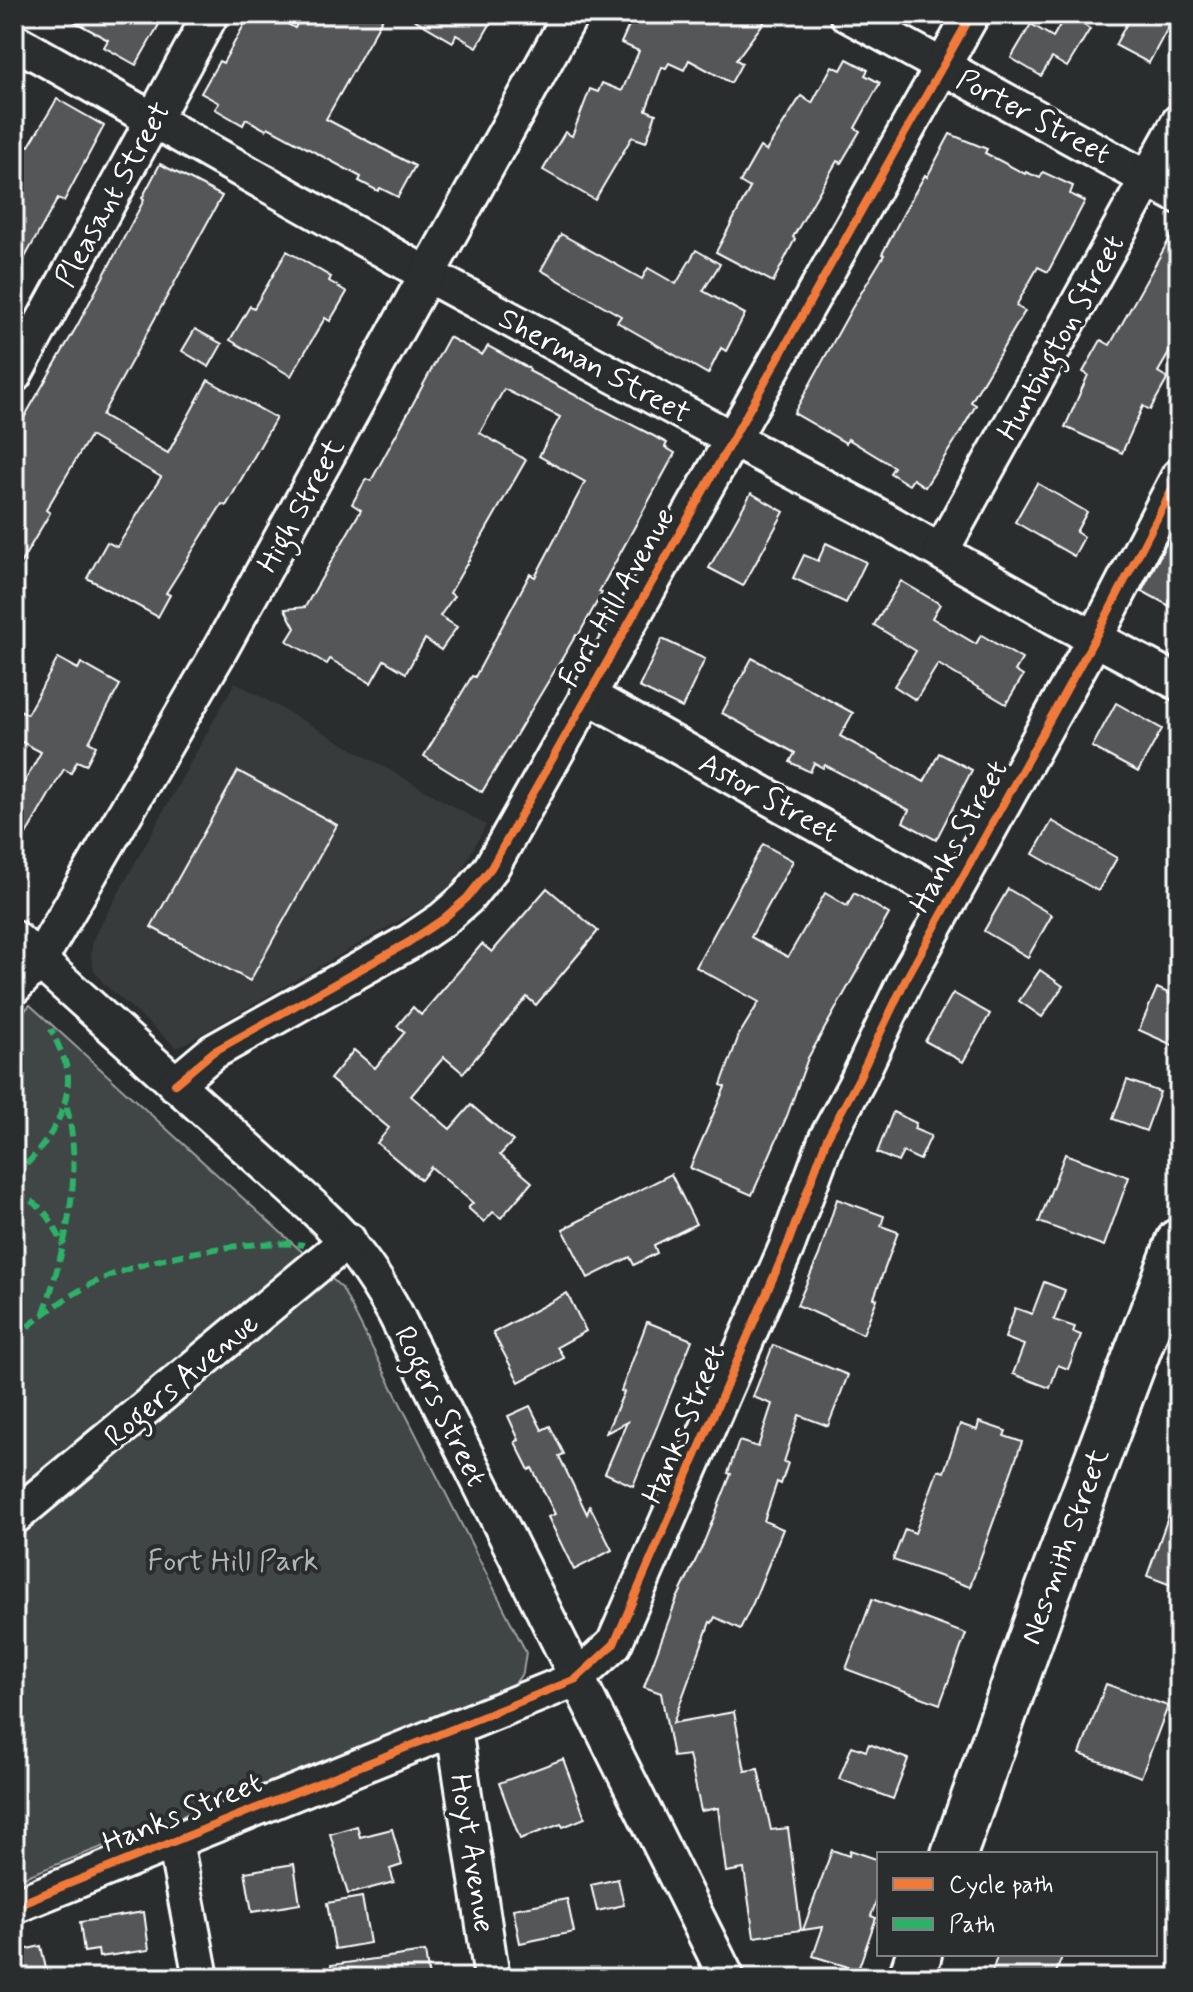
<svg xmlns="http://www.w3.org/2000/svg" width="1193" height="1992" viewBox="0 0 1193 1992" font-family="Mynerve,sans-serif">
<rect width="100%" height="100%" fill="#2a2d2e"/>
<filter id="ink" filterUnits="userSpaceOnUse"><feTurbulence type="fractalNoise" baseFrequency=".0125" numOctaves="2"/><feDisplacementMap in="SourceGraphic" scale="16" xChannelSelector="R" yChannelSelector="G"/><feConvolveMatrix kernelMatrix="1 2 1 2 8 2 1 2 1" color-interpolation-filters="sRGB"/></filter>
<g filter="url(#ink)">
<path fill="#373a3b" d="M235,682l251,143 -36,67 -273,156 -73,-64 -10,-14 -3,-14 2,-17z"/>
<path fill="#414445" stroke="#a0a2a2" stroke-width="2" d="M30,1005l312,283 184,364 -3,20 -11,16 -498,193v-859z"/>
<g fill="#555758" stroke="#fff" stroke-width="2">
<path d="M61,14h104l-29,51 -32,-18 4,-7z"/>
<path d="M250,14h20l25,14 7,-14h83l-59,105 89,47 -17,31 -18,-9 -2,3 -19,-10 2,-4 -93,-50 -2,3 -20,-11 -3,6 -28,-16 4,-6 -18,-10 18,-32 4,2z"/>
<path d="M405,14h91l-19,33 -21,-12 -3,7z"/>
<path d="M634,14h136l-34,46 6,3 -11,20 -42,-23 -5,10 -15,-7 -3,5 -4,-1 -16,43 10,4 -10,28 -14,-5 -37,63 -52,-30 22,-38 7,4 18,-47 8,3 4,-9 20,8 17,-40 -18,-8z"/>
<path d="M1066,14l24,15 -23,38 -15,-9 -11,18 -30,-18 20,-34 22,13z"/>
<path d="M1132,14h24l15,8 -22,41 -34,-18z"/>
<path d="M847,59l21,11 -3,5 15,8 -25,45 5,3 -19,32 -4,-2 -44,76 2,2 -22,43 -57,-30 34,-64 -10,-6 20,-35 6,4 35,-55 11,7 20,-37 9,4z"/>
<path d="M57,99l47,27 -40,75 -6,-3 -44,79v-140l15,9z"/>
<path d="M950,134l37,15 -2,4 40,21 1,-2 14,6 3,-6 30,14 -3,8 15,7 -37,71 -10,-5 -22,39 9,5 -54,91 5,3 -16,28 -35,54 -12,-8 -4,6 -19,-12 4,-6 -46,-28 -2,4 -52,-30 58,-105 32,-53 -2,-1 28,-53 15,-26 2,2z"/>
<path d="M160,164l62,32 -120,219 66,38 40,-73 68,38 -50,88 -4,-2 -56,89 4,2 -12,22 -71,-39 20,-36 10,5 44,-70 -71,-41 -44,74 4,3 -36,61v-139l63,-109 67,-126 -2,-2z"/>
<path d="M1179,222v114l-21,36 10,6 -18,32 -7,-4 -21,47 -57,-26 23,-52 -5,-3 18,-32 9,5z"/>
<path d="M561,234l81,45 6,-11 28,16 20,-34 24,14 -17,27 42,23 -19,37 -5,-3 -13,26 -91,-52 4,-6 -80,-46z"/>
<path d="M287,251l44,26 -2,4 18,11 -17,29 -5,-3 -34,58 -61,-36 20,-34 4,2z"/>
<path d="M195,329l27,15 -13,23 -27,-16z"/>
<path d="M449,337l33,18 6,-9 42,23 -1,2 138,72 -2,4 10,6 -76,139 3,1 -24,43 -2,-1 -94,157 -58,-36 48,-80 3,1 55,-103 5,3 50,-95 -46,-26 21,-39 -56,-28 -24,44 46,27 -76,133 4,3 -14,20 17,11 -16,23 -16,-11 -19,34 -22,-13 -13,23 -41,-24 -3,5 -40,-23 8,-13 -10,-19 20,-2 56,-97 -9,-6 14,-25 5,2z"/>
<path d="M1037,483l50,29 -11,20 8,5 -10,19 -59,-34z"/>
<path d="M751,493l33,19 -41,74 -34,-18z"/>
<path d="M1179,519v78l-6,11 -31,-17z"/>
<path d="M826,543l40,19 -20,41 -53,-25 11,-23 14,6z"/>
<path d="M901,581l39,23 -8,14 44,26 5,-9 41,24 -7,12 8,5 -17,28 -68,-40 -22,36 -22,-14 22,-35 -42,-26z"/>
<path d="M662,639l43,20 -23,49 -43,-21z"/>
<path d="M58,658l20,11 3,-6 39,22 -31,57 7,4 -10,19 -9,-4 -6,12 -7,-4 -50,86v-54l27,-49 -27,-14v-31l13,7z"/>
<path d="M752,658l101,55 -13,23 84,46 15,-29 33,17 -36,70 -33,-18 6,-12 -84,-45 -2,3 -9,-5 -4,9 -20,-10 5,-9 -73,-40z"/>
<path d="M1116,703l46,26 -24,43 -46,-25z"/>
<path d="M238,771l99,54 -87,156 -99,-54z"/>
<path d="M1052,821l65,37 -19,33 -65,-37z"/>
<path d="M763,844l30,17 -42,76 37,20 37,-64 22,13 7,-13 35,21 -81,144 -21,58 -35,79 -62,-27 35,-81 -4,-2 18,-50 20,-33 -63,-35z"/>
<path d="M547,888l51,43 -62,74 -9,-8 -64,76 -19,-16 -33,39 39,33 21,-24 42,36 -13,14 32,27 -31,36 -8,-6 -9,10 -16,-14 5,-5 -42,-36 -10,13 -44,-37 12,-15 -59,-49 24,-29 21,18 30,-36 -8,-6 16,-19 8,8 61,-71 10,8z"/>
<path d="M1008,889l44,26 -24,42 -44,-26z"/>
<path d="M1040,970l23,16 -21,31 -23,-16z"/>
<path d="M1157,988l22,10v50l-40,-18z"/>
<path d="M953,993l37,21 -27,48 -38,-21z"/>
<path d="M1127,1080l33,12 -14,39 -33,-12z"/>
<path d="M893,1112l23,11 -2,6 17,7 -11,24 -17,-8 -5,10 -21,-9z"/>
<path d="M1065,1154l64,23 -25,69 -65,-24z"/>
<path d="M671,1174l25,50 -42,21 3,8 -23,12 -4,-8 -42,21 -25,-49z"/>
<path d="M837,1199l47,17 -3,10 17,6 -24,66 3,1 -14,35 -66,-29 22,-50z"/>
<path d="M1044,1282l21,8 -11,30 21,7 -2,5 8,3 -13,34 -10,-4 -8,23 -37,-14 11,-29 -19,-7 10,-30 17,6z"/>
<path d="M567,1293l19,38 -29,16 7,11 -45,24 -26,-49z"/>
<path d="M647,1322l45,18 -59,146 -28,-13 22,-51 -21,11 18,-41 -3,-1z"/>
<path d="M773,1345l75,30 -20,51 -29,-11 -15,47 4,1 -7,21 -4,-2 -13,39 19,8 -30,74 -13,26 -25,-12 -3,6 -2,-1 -37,101 61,-11 11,59 13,-2 13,61 17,-2 13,102 -47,7 -10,-68 -18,3 -8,-64 -17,3 -12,-56 -16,2 -12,-64 -17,-6 32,-86 26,-54 29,-73 -3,-1 11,-32 19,6 14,-43 -19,-7z"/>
<path d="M530,1406l12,24 8,-4 14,28 -5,2 28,58 3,-8 22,44 -38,20 -26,-53 7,-3 -23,-46 -3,2 -14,-28 4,-2 -11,-24z"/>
<path d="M979,1422l27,9 -2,5 18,6 -52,145 -77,-27 12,-31 10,4 23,-63 6,2 16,-48 17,6z"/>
<path d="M1176,1495h3v93l-32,-12z"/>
<path d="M872,1599l94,35 -26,70 -94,-35z"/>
<path d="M1106,1684l62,22 -27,71 -61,-23z"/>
<path d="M869,1744l39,15 -15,40 -54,-20 13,-33 14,5z"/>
<path d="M563,1759l22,59 -22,9 -2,-3 -41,15 -21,-56z"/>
<path d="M357,1826l3,11 32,-8 10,36 -12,4 4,13 -46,12 -18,-60z"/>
<path d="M832,1850l17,6 1,-6 29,10v34l-8,22 5,2 -18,52 -45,-14 10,-29 -20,3z"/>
<path d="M294,1864l6,40 -48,8 -7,-40z"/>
<path d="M618,1879l6,26 -27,6 -6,-26z"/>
<path d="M362,1897l8,46 -35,6 -8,-46z"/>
<path d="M567,1899l7,33 -54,11 -7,-34z"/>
<path d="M144,1912l5,38 -50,7 -1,-7 -14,2 -4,-30z"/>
<path d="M41,1946l7,32h-34v-26z"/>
<path d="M425,1952l4,26h-97l-1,-13z"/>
<path d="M998,1954h65l-9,24h-64z"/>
</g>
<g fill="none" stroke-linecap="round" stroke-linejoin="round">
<g stroke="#fff" stroke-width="40">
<g id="minor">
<path d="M847,14l332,182"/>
<path d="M14,41l412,233 308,166 128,67 191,109 126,67"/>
<path d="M14,375l197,-361"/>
<path d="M941,551l238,-429"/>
<path d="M587,695l363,204"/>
<path d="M14,938l302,272c35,33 56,62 79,103l332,665"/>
<path d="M14,987l25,-26 177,-304 355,-643"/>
<path d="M175,1084l38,-32 196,-110 34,-23 24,-21 24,-30 481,-854"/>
<path d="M14,1517l334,-277"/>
<path d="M454,1729l38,249"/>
<path d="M175,1841l26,137"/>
<path d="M14,1906l562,-227 38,-35 173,-398 40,-108 31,-58 47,-99 190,-343 84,-162"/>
</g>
</g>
<g stroke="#fff" stroke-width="50">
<g id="major">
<path d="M954,1854l94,-264 131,-349"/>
<path d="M911,1978l8,-24"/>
</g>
</g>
<use href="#minor" stroke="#2a2d2e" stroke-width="34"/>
<use href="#major" stroke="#2a2d2e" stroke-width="44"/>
<g stroke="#2db169" stroke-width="6" stroke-dasharray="12 6" stroke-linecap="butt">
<path d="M14,1177c27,-26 54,-59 54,-99 0,-16 -11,-34 -17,-49"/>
<path d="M14,1194c28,8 39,26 49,52"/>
<path d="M44,1313c22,-69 41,-142 21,-213"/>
<path d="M14,1338c26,-22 55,-44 86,-58 50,-23 151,-42 204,-35"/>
</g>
<g stroke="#2a2d2e" stroke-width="13">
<g id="cycleway">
<path d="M175,1084l38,-32 196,-110 34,-23 24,-21 24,-30 481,-854"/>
<path d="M14,1906l562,-227 38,-35 173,-398 40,-108 31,-58 47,-99 190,-343 84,-162"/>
</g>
</g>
<use href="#cycleway" stroke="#f17a3a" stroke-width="8"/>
</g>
</g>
<g text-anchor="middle" stroke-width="8" stroke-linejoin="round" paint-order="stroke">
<g font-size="30" fill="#fff" stroke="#2a2d2e">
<text transform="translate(1034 116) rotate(28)" y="10">Porter Street</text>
<text transform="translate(112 194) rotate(-61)" y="10">Pleasant Street</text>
<text transform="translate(1060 337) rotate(-61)" y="10">Huntington Street</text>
<text transform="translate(595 365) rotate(28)" y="10">Sherman Street</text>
<text transform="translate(300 505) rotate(-61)" y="10">High Street</text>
<text transform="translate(616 597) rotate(-60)" y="10">Fort Hill Avenue</text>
<text transform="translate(769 797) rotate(29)" y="10">Astor Street</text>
<text transform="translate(958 836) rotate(-61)" y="10">Hanks Street</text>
<text transform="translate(181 1379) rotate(-40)" y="10">Rogers Avenue</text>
<text transform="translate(441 1406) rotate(64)" y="10">Rogers Street</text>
<text transform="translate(683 1424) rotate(-67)" y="10">Hanks Street</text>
<text transform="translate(1064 1546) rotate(-70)" y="10">Nesmith Street</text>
<text transform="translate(182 1812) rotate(-22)" y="10">Hanks Street</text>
<text transform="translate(473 1853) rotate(81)" y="10">Hoyt Avenue</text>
</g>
<g font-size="30" fill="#b3b4b5" stroke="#2a2d2e">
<text x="233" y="1570">Fort Hill Park</text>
</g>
</g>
<rect width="1193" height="1992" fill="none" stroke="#2a2d2e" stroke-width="48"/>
<rect x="24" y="24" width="1145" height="1944" fill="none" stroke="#fff" stroke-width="3" filter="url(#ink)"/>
<rect x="877" y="1852" width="280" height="104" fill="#2a2d2e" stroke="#7f8182" stroke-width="2"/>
<rect x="893" y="1878" width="40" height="12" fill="#f17a3a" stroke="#7f8182" stroke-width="2"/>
<text x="949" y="1892" font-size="24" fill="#ffffff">Cycle path</text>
<rect x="893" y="1918" width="40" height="12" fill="#2db169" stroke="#7f8182" stroke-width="2"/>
<text x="949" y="1932" font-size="24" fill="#ffffff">Path</text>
</svg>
